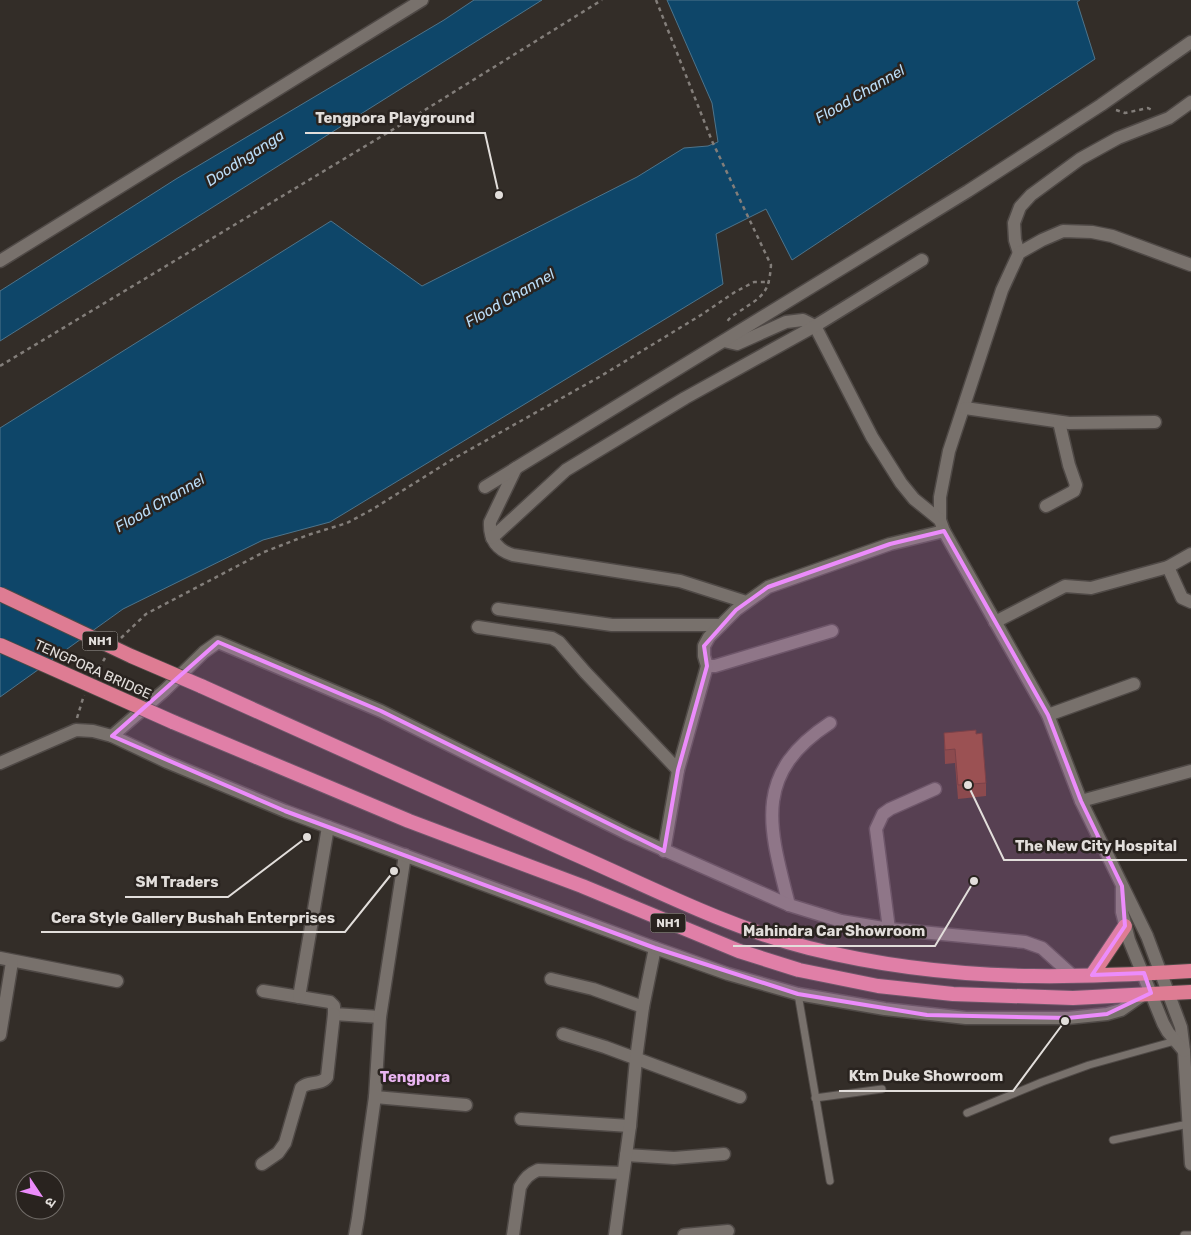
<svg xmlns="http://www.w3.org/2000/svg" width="1191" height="1235" viewBox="0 0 1191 1235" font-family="Rubik,'Noto Sans Devanagari',sans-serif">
<rect width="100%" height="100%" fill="#332d28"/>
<g fill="#0e4669" stroke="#4e748b">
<path d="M474,0h68l-542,341v-50l176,-112 268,-159z"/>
<path d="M667,0h413l-3,2 18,57 -303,201 -26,-51 -50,25 7,50 -393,238 -67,18 -140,69 -123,88v-269l331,-207 91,65 215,-109 47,-29 24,-2 10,-4 -6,-39z"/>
</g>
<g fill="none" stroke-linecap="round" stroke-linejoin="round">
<g stroke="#4f4946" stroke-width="9">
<g id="service">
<path d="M798,994l32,187"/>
<path d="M815,1098l67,-9"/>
<path d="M967,1113l75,-31 47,-17 86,-24"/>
<path d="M1113,1140l75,-16"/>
<path d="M1184,1235h7"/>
</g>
</g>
<g stroke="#4f4946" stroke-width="15">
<g id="minor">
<path d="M1019,253l-4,-13 -1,-17 6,-16 11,-12 49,-36 38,-21 51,-20 22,-16"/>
<path d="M1191,265l-79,-29 -20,-4 -29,-1 -21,9 -23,13 -17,37 -53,161 -9,46v23l4,11 104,184 33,86 66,135 34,91 3,24 7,113"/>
<path d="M724,341l13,3 49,-22 17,-2 12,6 57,111 29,46 13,16 26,21"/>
<path d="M965,408l104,15 86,-1"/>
<path d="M516,468l-26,54c-1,17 7,28 23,33l167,26 66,21"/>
<path d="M485,487l483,-296 133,-86 90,-63"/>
<path d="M1046,506l28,-15 2,-6 -7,-20 -10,-43"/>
<path d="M492,538l74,-68 119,-72 130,-72 107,-66"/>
<path d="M1168,567l14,31 9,4"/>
<path d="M498,609l114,16h109"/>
<path d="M995,622l70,-36 26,2 77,-21 23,-13"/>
<path d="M478,627l74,11 7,4 26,30 93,98"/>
<path d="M832,631l-117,35h-8l-3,-10v-10l5,-9 27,-27 32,-23 122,-43 54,-13"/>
<path d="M1048,715l86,-31"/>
<path d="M1081,801l110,-30"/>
<path d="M664,851l14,-81 29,-104"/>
<path d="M1122,888v24l7,28 34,83 5,9 16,19"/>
<path d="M789,905c-20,-78 -37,-131 41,-182"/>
<path d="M889,929l-13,-100 7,-15 7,-5 45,-20"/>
<path d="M0,958l117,23"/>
<path d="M551,979l42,10 50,18"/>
<path d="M263,991l67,11 4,4v8l46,3"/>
<path d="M299,997l29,-170"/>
<path d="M563,1034l42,13 135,50"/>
<path d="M0,1035l12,-73"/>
<path d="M375,1097l91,8"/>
<path d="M521,1119l109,7"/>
<path d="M626,1155l48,3 50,-4"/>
<path d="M262,1164l16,-11 7,-10 16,-55c7,-8 20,-2 26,-11l7,-63"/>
<path d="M355,1235l3,-17 17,-121 5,-80 25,-162"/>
<path d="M513,1235l7,-48c5,-9 9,-13 18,-17l85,3"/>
<path d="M615,1235l15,-109 6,-67 7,-52 12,-59"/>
<path d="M684,1235l44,-4"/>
</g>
</g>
<g stroke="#4f4946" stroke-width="15">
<path id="tertiary" d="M0,261l422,-261"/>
</g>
<g stroke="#4f4946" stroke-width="15">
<g id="secondary">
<path d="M112,736l53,-46 39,-38 14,-10 163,69 247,123 161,71 52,16 48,8 136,13 17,6 31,28"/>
<path d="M0,763l76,-33 17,1 19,5 55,26 118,49 370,137 73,26 70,20 87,15 81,9h102l39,-4 14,-4 23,-16"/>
</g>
</g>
<g stroke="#4f4946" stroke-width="16">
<g id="trunk">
<path d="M201,686c123,55 246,111 369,166 78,34 156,75 239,96 72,18 150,27 224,28 53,1 106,-2 158,-5"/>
<path d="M173,722l236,99 173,65 157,65 60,19 79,16 75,8 120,4 118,-6"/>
<path d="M1092,975l33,-49"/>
</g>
</g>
<g stroke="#837e7a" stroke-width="2.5" stroke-dasharray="4 4" stroke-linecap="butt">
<path d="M656,0l56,141 59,124c-2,28 -8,31 -31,46 -6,4 -11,6 -14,13"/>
<path d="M1116,110l9,3 23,-5 6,3"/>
<path d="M0,366l412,-248 190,-118"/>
<path d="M121,638l25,-24 118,-62 44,-17 39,-12 26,-14 80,-50 148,-83 100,-61 34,-23 19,-10h16"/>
<path d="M95,675l10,-17"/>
<path d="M77,718l7,-23"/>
</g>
<use href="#service" stroke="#78716c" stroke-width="7"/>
<use href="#minor" stroke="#78716c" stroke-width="12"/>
<use href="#tertiary" stroke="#78716c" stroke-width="12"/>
<use href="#secondary" stroke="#78716c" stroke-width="12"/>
<use href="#trunk" stroke="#de7c93" stroke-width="14"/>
<g stroke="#4f4946" stroke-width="16" stroke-linecap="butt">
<g id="trunk-bridge">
<path d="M0,594l131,62 70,30"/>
<path d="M0,645l173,77"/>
</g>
</g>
<use href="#trunk-bridge" stroke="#de7c93" stroke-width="14"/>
</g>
<path fill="#753a24" d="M944,733l42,50v13l-28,3 -3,-36 -10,1z"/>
<path fill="#88432a" stroke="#5f2f1d" d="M976,730v4l6,-1 4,50 -28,2 -3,-36 -10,1 -1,-17z"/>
<path fill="#ec8cfb" fill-opacity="0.2" stroke="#ec8cfb" stroke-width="4" stroke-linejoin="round" d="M944,531l104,184 33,86 41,85 3,40 -33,49 52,-2 7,20 -44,21 -39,4 -141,-3 -129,-21 -143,-46 -370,-137 -173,-75 106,-94 163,69 283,140 14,-81 29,-104 -3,-20 32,-36 32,-23 122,-43z"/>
<g text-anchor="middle" stroke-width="5" stroke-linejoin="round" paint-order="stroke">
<g fill="#29231f" stroke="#aaa6a3" stroke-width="1">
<rect x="82.5" y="631.5" width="35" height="19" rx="4"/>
<rect x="650.5" y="913.5" width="35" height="19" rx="4"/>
</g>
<g font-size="12" font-weight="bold" fill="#e2dedb">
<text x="100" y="645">NH1</text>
<text x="668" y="927">NH1</text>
</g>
<g font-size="14" fill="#e2dedb" stroke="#29231f">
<text transform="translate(93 669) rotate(24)" y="5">TENGPORA BRIDGE</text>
</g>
<g font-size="15" font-style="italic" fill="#baddf8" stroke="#29231f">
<text transform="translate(860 94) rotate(-30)" y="5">Flood Channel</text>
<text transform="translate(245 158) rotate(-33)" y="5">Doodhganga</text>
<text transform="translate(510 298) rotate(-30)" y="5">Flood Channel</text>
<text transform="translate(160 503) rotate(-30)" y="5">Flood Channel</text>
</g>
<g font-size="15" font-weight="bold" fill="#e9b4f1" stroke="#29231f">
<text x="415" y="1082">Tengpora</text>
</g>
</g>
<path fill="none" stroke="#e2dedb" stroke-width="2" d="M499 195L485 133H305M968 785L1004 860H1187M307 837L228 897H125M394 871L345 932H41M974 881L935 946H733M1065 1021L1013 1091H839"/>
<g fill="#e2dedb" stroke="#29231f" stroke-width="2">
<circle cx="499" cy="195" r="5"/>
<circle cx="968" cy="785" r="5"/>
<circle cx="307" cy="837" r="5"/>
<circle cx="394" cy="871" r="5"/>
<circle cx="974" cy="881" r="5"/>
<circle cx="1065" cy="1021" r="5"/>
</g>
<g font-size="15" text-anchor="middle" font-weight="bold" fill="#e2dedb" stroke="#29231f" stroke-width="5" stroke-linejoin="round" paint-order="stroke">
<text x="395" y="123">Tengpora Playground</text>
<text x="1096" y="851">The New City Hospital</text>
<text x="177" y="887">SM Traders</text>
<text x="193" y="923">Cera Style Gallery Bushah Enterprises</text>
<text x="834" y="936">Mahindra Car Showroom</text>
<text x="926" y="1081">Ktm Duke Showroom</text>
</g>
<g transform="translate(40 1195) rotate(125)"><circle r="24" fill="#29231f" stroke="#736e6a"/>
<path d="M0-4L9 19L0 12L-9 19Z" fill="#ec8cfb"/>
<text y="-8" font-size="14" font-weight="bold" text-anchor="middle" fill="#e2dedb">उ</text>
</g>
</svg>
